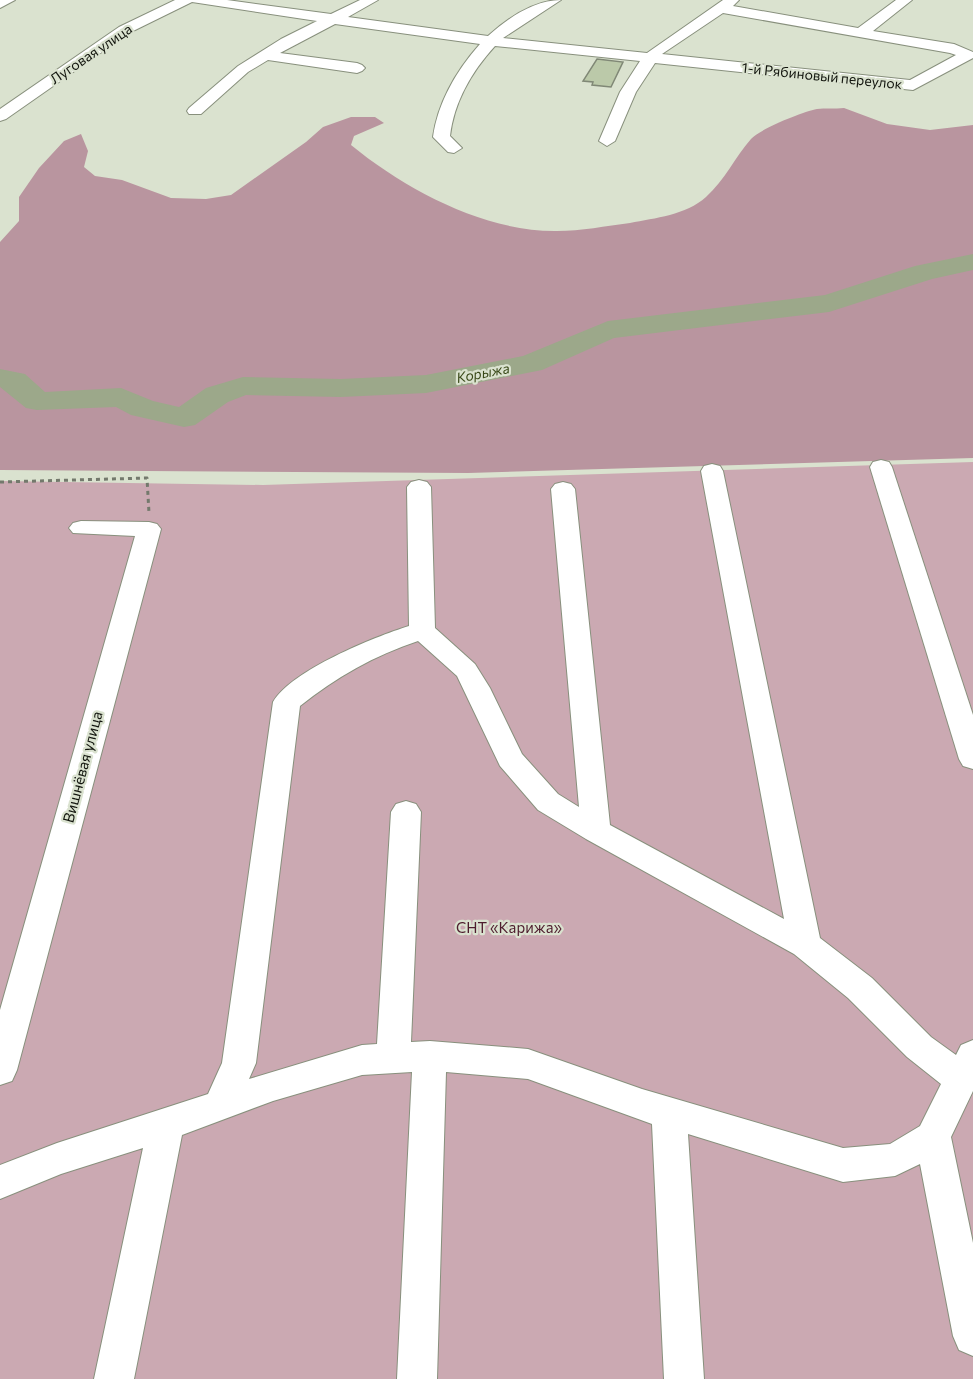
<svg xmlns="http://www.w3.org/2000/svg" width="973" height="1379" viewBox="0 0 973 1379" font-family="Commissioner,sans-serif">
<rect width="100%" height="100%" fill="#dae2cf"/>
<path fill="#cba9b2" d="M973,462v917h-973v-898l263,4z"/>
<path fill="#b9959f" d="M844,108l43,16 43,6 43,-5v333l-505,15 -468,-3v-228l19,-21v-24l20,-29 25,-27 17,-7 7,17 -4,16 11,9 27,4 49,18 35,1 25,-4 75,-53 17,-15 28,-10h24l9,6 -30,13 -3,9c55,45 134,87 206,86 24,0 49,-5 73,-8 25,-5 56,-8 76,-26 19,-17 29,-40 45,-58 9,-10 51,-27 66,-30 8,-1 18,0 27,-1z"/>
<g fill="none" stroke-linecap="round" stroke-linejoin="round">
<path fill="#9ca88a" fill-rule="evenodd" d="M973,254v16l-41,9 -103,33 -215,26 -72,32 -116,23 -85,4 -95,-2 -18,7 -33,23 -11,2 -53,-12 -15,-8 -79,3 -11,-2 -26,-21v-18l25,5 20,18 76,-4 32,13 26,6 27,-19 37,-11 98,2 85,-4 97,-19 85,-35 217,-26 90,-29z"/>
</g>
<path fill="#bbc9a9" stroke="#808876" stroke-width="1.5" d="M597,59l26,3 -12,25 -19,-2 1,-3 -10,-1z"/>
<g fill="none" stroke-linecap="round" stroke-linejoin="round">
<g stroke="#88907d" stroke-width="2">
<g id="minor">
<path d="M0,0h15l-15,8z"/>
<path d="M175,0h52l104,14 29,-14h18l-30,17 140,19c20,-18 46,-36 73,-36l-58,38 144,15 76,-53h16l-6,6 125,22 38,-28h16l-39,31 81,13 19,8v6l-60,32 -258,-27 -19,29 -21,49 -8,5 -8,-5 21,-49 20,-31 -145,-15c-23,25 -41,56 -45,90l12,12 -8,5 -6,-1 -15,-15c5,-35 24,-67 47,-93l-145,-20 -55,29 77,10 5,2 3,3 -3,3 -5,2 -89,-13 -20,12 -47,42h-12l-2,-3 2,-3 49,-42 43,-27 36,-18 -125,-19 -63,31 -123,86 -6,2v-12l119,-82zM723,13l227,40 6,2 -46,25 -248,-26z"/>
<path d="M881,460l8,2 3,5 81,248v54l-10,-3 -4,-7 -89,-292 3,-5z"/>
<path d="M712,464l8,2 3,5 97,467 52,40 59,59 25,18 5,-10 12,-5v51l-22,46 22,106v113l-14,-6 -6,-14 -33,-172 -25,12 -52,6 -155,-48 16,245h-40l-12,-255 -124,-45 -82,-7 -9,307h-40l15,-307 -50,3 -89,26 -91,34 -48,244h-40l49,-231 -82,26 -61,25v-34l57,-22 151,-49 14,-31 51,-361c19,-32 101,-65 136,-76l-2,-139 4,-5 8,-2 8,2 4,5 4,141 40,36 15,24 32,66 36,40 21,13 -28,-318 4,-5 8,-2 8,2 4,5 35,336 174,94 -83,-448 3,-5zM418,641l39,35 43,90 38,44 48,29 208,115 54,44 59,59 34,27 -21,42 -30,18 -47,4 -201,-59 -114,-40 -98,-8 -19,1 10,-230 -5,-8 -10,-3 -10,3 -5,8 -14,232 -15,1 -113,34 7,-16 44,-357c35,-28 75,-51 118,-65z"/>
<path d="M81,521l68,1 8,2 4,5 -144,541 -5,11 -12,4v-75l135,-474 -62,-3 -4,-5 4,-5z"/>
</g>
</g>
<path stroke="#73796c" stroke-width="3" stroke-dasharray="4 4" stroke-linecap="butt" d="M0,482l147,-4 2,35"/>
<use href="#minor" fill="#fff" fill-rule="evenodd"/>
</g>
<g text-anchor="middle" stroke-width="4.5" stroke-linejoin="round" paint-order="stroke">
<g font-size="14" fill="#12150e" stroke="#dae2cf">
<text transform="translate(91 54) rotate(-34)" y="5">Луговая улица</text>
<text transform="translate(822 76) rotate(6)" y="5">1-й Рябиновый переулок</text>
</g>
<g font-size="14" font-style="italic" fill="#384817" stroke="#dae2cf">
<text transform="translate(483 373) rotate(-11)" y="5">Корыжа</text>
</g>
<g font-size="15" fill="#12150e" stroke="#dae2cf">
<text transform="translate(83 767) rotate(-75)" y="5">Вишнёвая улица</text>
</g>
<g font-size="15" fill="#4e1d2e" stroke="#dae2cf">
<text x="509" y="933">СНТ «Карижа»</text>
</g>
</g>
</svg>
